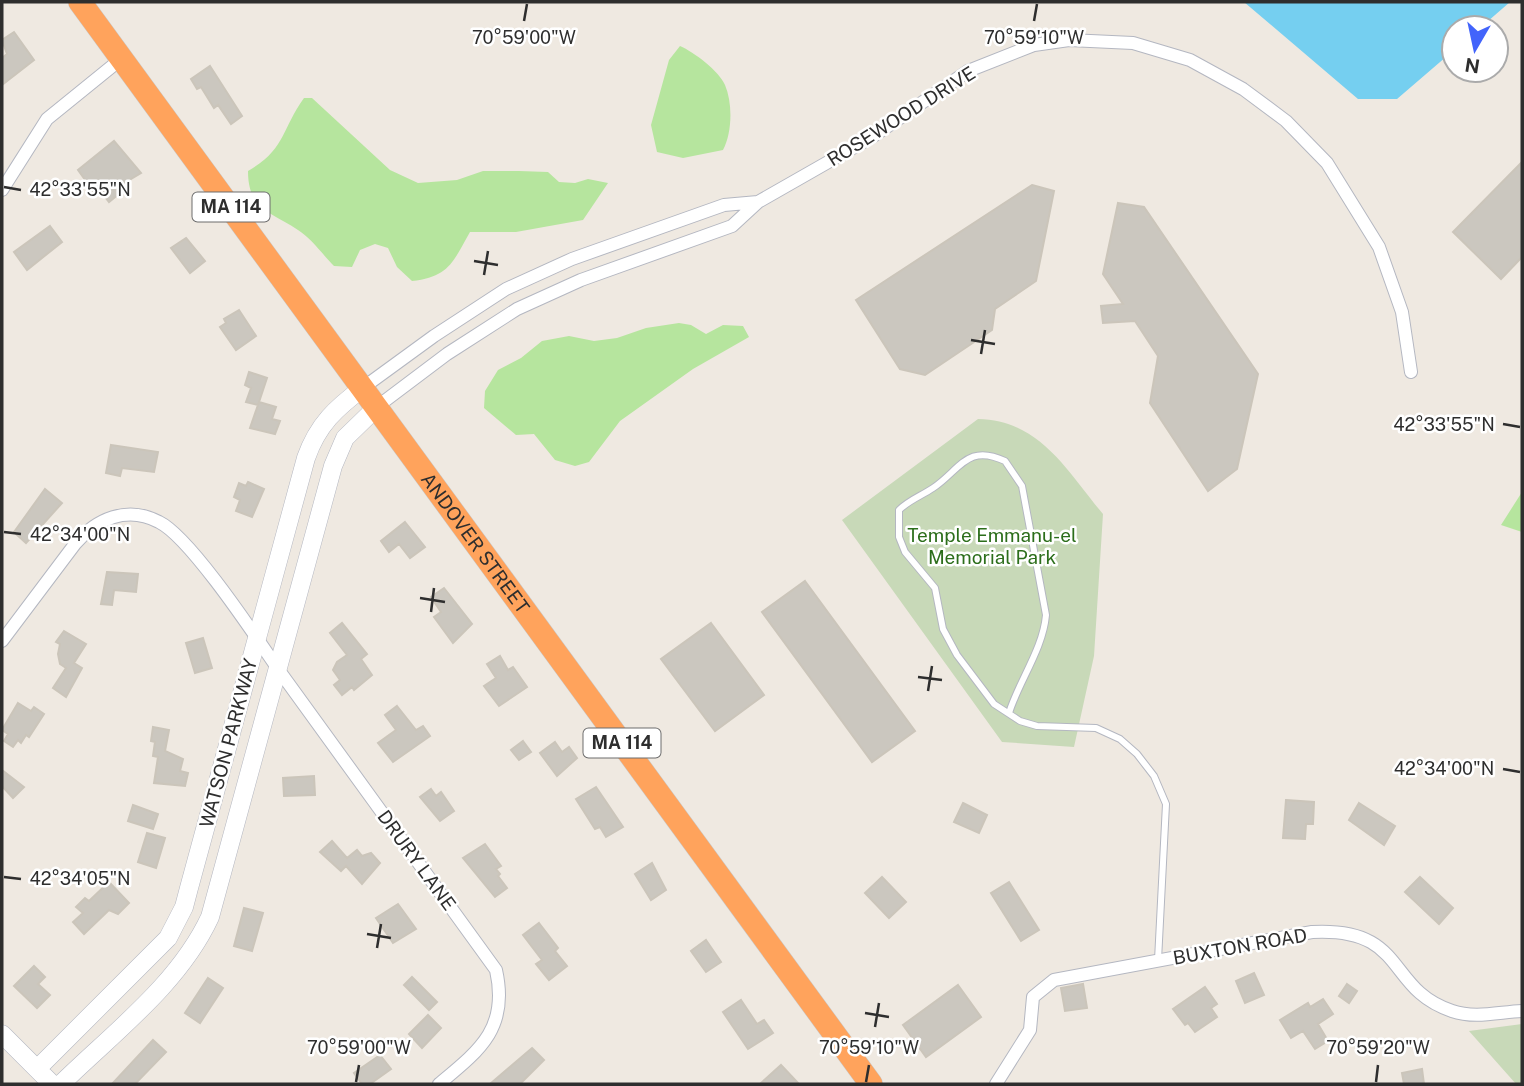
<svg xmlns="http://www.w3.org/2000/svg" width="1524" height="1086" font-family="'Public Sans',sans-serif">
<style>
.green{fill:#b6e59e}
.cemetery{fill:#c8d9b8}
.water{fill:#75cff0}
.building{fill:#cbc7bf;stroke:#cbc5ba;stroke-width:2}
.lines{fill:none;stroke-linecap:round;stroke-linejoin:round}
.lane-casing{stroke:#b4b7c1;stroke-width:8}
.street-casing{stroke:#b4b7c1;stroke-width:14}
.secondary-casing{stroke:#b4b7c1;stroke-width:19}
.highway-casing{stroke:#c9c9c9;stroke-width:24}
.lane{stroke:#fff;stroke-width:6}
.street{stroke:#fff;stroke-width:12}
.secondary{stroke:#fff;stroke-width:18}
.highway{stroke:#ffa35c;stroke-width:23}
.ticks{fill:none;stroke:#2e2e2e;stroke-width:2.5}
.labels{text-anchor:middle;stroke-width:5;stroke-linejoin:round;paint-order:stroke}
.shield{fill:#fff;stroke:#6d6d6d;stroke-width:2}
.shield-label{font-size:18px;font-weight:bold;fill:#2e2e2e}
.street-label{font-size:19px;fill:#2e2e2e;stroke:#fff}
.park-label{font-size:19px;fill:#2c6e1b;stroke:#fff}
.ticks-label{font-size:18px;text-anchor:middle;fill:#2e2e2e;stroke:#fff;stroke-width:5;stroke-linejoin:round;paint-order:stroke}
</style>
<rect width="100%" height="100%" fill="#efe9e1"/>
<path class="green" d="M 680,46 C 694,52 719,71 725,85 C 733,104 732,133 723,150 L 683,158 L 657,152 L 651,125 L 669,60 Z
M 304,98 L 312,98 L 390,170 L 418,183 L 457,180 L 483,171 L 519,171 L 548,172 L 559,182 L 575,183 L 588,179 L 608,183 L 583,220 L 516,232 L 470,232 C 453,262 449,277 412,281 L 397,267 L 388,248 L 375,244 L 360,250 L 352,267 L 334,266 C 323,255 311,238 298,230 C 271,212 248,210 248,171 C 286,149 281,130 304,98 Z
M 679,323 L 691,325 L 706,334 L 723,325 L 743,326 L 749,337 L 693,369 L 620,421 L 589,462 L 575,466 L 555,460 L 534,434 L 516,435 L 484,408 L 485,391 L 498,370 L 521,358 L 542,341 L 569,336 L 594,341 L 617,338 L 646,328 Z
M 1522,492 L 1522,532 L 1501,525 Z"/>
<path class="cemetery" d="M 978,419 C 1040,420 1067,471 1103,514 L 1094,656 L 1074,747 L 1002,742 L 842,520 Z
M 1522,1024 L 1522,1084 L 1516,1084 L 1469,1031 Z"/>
<path class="water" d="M 1244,2 L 1510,2 L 1480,28 L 1454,28 L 1454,50 L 1397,99 L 1358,99 Z"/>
<path class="building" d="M 14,32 L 34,60 L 2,85 L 2,58 L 7,54 L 2,40 Z
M 210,66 L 242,116 L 231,124 L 218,105 L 214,108 L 201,87 L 197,89 L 191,79 Z
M 114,141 L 141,173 L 116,188 L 120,193 L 109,202 L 98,188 L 93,191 L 78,170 Z
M 1522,162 L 1522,257 L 1501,279 L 1453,232 Z
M 1032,185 L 1054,191 L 1036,281 L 995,309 L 992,330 L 925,375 L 900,369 L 856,300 Z
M 1118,203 L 1144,207 L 1258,374 L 1237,469 L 1208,491 L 1150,403 L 1158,356 L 1135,321 L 1103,323 L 1101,306 L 1123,304 L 1103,274 Z
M 50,226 L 62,242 L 27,270 L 14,252 Z
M 186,238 L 205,261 L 190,273 L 171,248 Z
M 239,310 L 256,336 L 236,350 L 220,327 L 226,323 L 224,319 Z
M 249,372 L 267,378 L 258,405 L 246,402 L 251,388 L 245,385 Z
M 259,402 L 276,407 L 272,419 L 280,421 L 275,434 L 250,428 Z
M 111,445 L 158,452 L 154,472 L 122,468 L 120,476 L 106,473 Z
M 248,482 L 264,489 L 252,517 L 236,511 L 240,500 L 234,497 L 239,483 L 246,486 Z
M 45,489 L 62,503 L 26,543 L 14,532 Z
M 405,522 L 425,547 L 410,558 L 399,544 L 389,552 L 381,541 Z
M 107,572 L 138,574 L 136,592 L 114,590 L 112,605 L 101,604 Z
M 805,581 L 915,731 L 872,762 L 762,612 Z
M 444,588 L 472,624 L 453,643 L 434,617 L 441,612 L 431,597 Z
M 342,623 L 367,654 L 361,659 L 372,675 L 354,690 L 352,687 L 342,695 L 334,685 L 340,680 L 333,670 L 337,662 L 347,655 L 330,633 Z
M 711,623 L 764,695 L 715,731 L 661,659 Z
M 64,631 L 86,644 L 74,663 L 82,668 L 66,697 L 53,688 L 66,668 L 60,664 L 58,654 L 60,644 L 56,642 Z
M 203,638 L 212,668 L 195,673 L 186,643 Z
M 500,656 L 508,670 L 513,667 L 527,687 L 499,706 L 484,686 L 496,678 L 487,664 Z
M 18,703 L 31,711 L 34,707 L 44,714 L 29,737 L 26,735 L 21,743 L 18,740 L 13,747 L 4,741 L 8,734 L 2,730 Z
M 397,706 L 416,730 L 423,726 L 430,736 L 393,762 L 378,743 L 396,730 L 385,715 Z
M 153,727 L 169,730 L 165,751 L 183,759 L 180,771 L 188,773 L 185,786 L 154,783 L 158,757 L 153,756 L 155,742 L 151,741 Z
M 523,741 L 531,752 L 519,760 L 511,750 Z
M 555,742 L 562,752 L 569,747 L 577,758 L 557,776 L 540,753 Z
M 2,770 L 24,787 L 13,798 L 2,786 Z
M 314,776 L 315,795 L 284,796 L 283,778 Z
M 596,787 L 623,827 L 606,837 L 600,827 L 595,829 L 576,799 Z
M 431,789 L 436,796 L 441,792 L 454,811 L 440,821 L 420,797 Z
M 1286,800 L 1314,802 L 1313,824 L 1306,824 L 1305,839 L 1283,838 Z
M 963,803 L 987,815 L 979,833 L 954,822 Z
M 1359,803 L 1395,826 L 1384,845 L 1349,820 Z
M 133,805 L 158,814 L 153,829 L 128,821 Z
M 147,833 L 165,838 L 156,868 L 138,862 Z
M 332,841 L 347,858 L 357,850 L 362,856 L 371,853 L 380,863 L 362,884 L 346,866 L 341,871 L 320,852 Z
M 485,844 L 501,866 L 496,869 L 500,874 L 498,876 L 507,888 L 495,897 L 463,858 Z
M 652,863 L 666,890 L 651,900 L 635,874 Z
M 882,877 L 906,902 L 889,918 L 865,893 Z
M 1420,877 L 1453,908 L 1439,924 L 1405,892 Z
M 109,882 L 129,903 L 118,914 L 109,910 L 84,934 L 73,922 L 83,913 L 76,907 L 85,898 L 89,901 Z
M 1009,882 L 1039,930 L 1021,941 L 991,893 Z
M 398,904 L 416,929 L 393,943 L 376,918 Z
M 244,908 L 263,913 L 252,951 L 234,946 Z
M 539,923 L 558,948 L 555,951 L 567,966 L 549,980 L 536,964 L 542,960 L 523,935 Z
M 706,940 L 721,962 L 706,972 L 691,951 Z
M 34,966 L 45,977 L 38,984 L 50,995 L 37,1008 L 14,986 Z
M 1254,973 L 1264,995 L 1245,1003 L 1236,981 Z
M 412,977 L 437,1002 L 429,1010 L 404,985 Z
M 208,978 L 223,988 L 200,1023 L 185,1013 Z
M 1083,984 L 1087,1008 L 1065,1011 L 1061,988 Z
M 1347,984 L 1357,991 L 1349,1003 L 1339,996 Z
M 958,985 L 981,1017 L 926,1057 L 903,1025 Z
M 1205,987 L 1217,1004 L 1211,1008 L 1217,1017 L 1195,1032 L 1188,1023 L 1185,1025 L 1173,1009 Z
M 1323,999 L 1333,1014 L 1318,1024 L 1328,1041 L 1315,1049 L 1303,1031 L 1291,1038 L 1280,1020 L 1308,1003 L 1310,1007 Z
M 741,1000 L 757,1024 L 764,1020 L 773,1033 L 748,1049 L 723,1012 Z
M 428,1015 L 441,1028 L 422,1048 L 409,1034 Z
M 153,1040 L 166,1052 L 135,1084 L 112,1084 Z
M 532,1048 L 544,1060 L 520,1084 L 490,1084 Z
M 380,1055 L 391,1069 L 370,1084 L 362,1084 L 354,1073 Z
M 781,1065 L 799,1084 L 760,1084 Z
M 1422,1069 L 1424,1084 L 1404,1084 L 1402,1073 Z"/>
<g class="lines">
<defs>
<path id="lane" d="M 1009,713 C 1019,681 1043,649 1046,615 L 1022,486 L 1005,461 C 967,443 960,470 933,488 C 921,496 909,500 899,510 L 899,537 L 905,552 L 935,588 L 943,629 L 957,655 L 994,704 L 1020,721 L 1037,726 L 1096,728 L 1120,739 L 1137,754 L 1154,776 L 1166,804 L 1158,960"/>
<path id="street" d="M 2,190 L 47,119 L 121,59
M 364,387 L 434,336 L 506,289 L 572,259 L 724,205 L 758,202
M 378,406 L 447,354 L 517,309 L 581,280 L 732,226 L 758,202 L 872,137 L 968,71 L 1034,45 L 1069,40 L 1133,43 L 1190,60 L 1243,89 L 1286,121 L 1327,163 L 1379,247 L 1402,312 L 1411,372
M 2,641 L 75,544 C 96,519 127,505 159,522 C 190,537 256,637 278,669 C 350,770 424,869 496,970 C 509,1028 480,1050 439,1084
M 996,1084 L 1030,1030 L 1033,997 L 1054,980 L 1312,932 C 1408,927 1385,989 1452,1011 C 1475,1019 1499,1012 1522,1011"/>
<path id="secondary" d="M 2,1034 L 52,1084
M 37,1069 L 168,938 L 184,907 L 189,888 L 306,458 C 318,424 336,408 364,387
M 61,1084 C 113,1033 179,984 210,917 L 333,466 L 345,438 L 378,406"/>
<g id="highway">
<path id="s1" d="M 80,2 L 871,1084"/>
</g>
</defs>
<use href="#lane" class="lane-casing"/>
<use href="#street" class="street-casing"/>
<use href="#secondary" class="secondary-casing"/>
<use href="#highway" class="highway-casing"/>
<use href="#lane" class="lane"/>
<use href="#street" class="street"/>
<use href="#secondary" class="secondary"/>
<use href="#highway" class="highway"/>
</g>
<path class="ticks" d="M 524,21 L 527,4M 1034,21 L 1037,4M 4,187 L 21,190M 474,261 L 498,265M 484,275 L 488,251M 971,340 L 995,344M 981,354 L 985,330M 1503,424 L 1520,427M 4,532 L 21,534M 420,598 L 445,602M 431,612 L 434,588M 918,677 L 942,680M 928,691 L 932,666M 1503,769 L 1520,772M 4,877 L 21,879M 367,934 L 391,938M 377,948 L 381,924M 865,1013 L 889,1017M 875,1027 L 879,1003M 356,1082 L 359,1065M 866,1082 L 869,1065M 1376,1082 L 1378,1065"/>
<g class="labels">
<g class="shield">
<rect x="192.5" y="192.5" width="77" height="29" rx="5"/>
<rect x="583.5" y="728.5" width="77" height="29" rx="5"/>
</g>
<g class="shield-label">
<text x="231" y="213">MA 114</text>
<text x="622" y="749">MA 114</text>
</g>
<g class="street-label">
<text transform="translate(901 116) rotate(-32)" y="7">ROSEWOOD DRIVE</text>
<text dy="7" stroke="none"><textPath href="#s1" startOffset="670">ANDOVER STREET</textPath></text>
<text transform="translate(228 743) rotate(-75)" y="7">WATSON PARKWAY</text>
<text transform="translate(417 860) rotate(54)" y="7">DRURY LANE</text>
<text transform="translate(1240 946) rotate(-10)" y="7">BUXTON ROAD</text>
</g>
<g class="park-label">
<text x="992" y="542">Temple Emmanu-el<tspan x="992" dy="22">Memorial Park</tspan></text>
</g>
</g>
<g class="ticks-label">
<text x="524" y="44">70°59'00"W</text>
<text x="1034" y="44">70°59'10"W</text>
<text x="80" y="196">42°33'55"N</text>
<text x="1444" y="431">42°33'55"N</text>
<text x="80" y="541">42°34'00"N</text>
<text x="1444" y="775">42°34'00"N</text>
<text x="80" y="885">42°34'05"N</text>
<text x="359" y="1054">70°59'00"W</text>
<text x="869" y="1054">70°59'10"W</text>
<text x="1378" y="1054">70°59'20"W</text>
</g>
<rect width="1524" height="1086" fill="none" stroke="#2e2e2e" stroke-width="7"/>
<g transform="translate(1475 49) rotate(189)"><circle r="33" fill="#ffffff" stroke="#ababab" stroke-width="2"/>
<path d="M0-5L12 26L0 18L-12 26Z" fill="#4264fb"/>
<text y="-10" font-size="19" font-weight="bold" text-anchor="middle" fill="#2e2e2e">N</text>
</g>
</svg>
